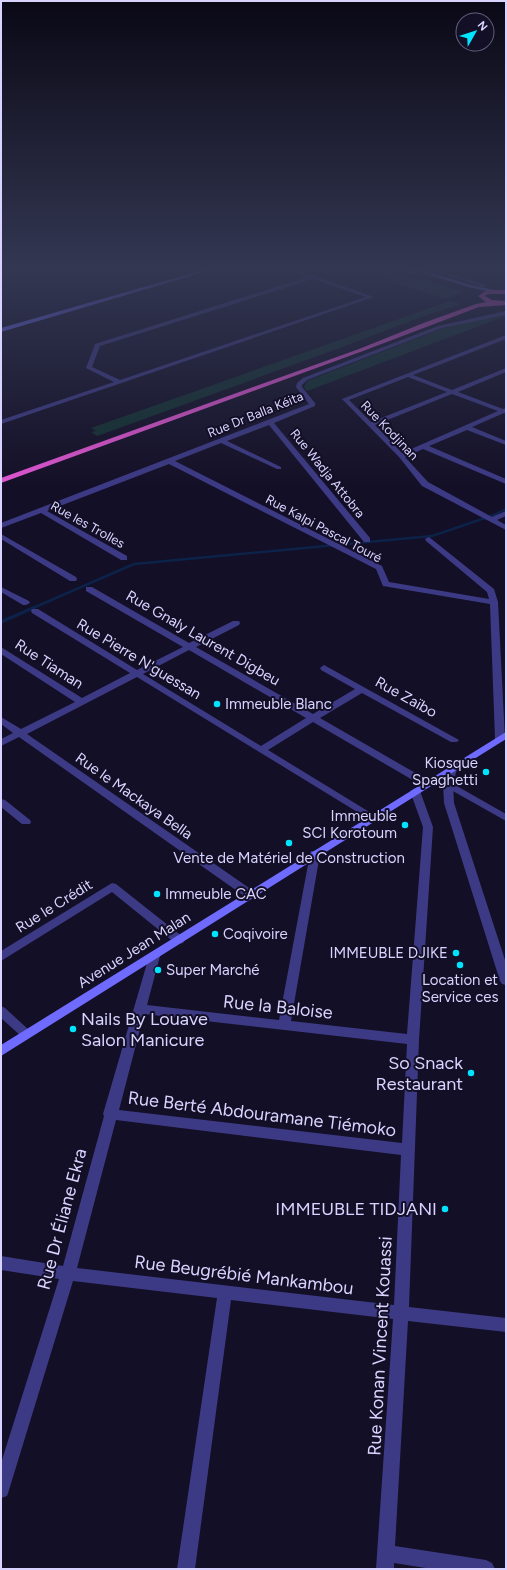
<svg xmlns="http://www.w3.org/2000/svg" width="507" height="1570" font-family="Figtree,sans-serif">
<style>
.green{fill:#12302f}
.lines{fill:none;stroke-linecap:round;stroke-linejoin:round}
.stream-far1{stroke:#0c2248;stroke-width:2.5}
.stream{stroke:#0c2248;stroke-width:3.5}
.minor{fill:#3d3a85;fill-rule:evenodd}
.tertiary{fill:#3d3a85;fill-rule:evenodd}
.secondary{fill:#6f6bff;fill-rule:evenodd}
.trunk{fill:#e055d1;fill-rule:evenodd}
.poi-dot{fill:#00e5ff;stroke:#130f26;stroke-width:1.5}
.labels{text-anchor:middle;stroke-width:4;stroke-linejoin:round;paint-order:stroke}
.far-street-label{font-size:13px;fill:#d9d4ff;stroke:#130f26}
.street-label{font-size:15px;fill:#d9d4ff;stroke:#130f26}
.poi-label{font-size:15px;fill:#d9d4ff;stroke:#130f26;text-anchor:start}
.near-street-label{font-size:18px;fill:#d9d4ff;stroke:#130f26}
.near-poi-label{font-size:18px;fill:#d9d4ff;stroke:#130f26;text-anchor:end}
</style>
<rect width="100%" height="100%" fill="#130f26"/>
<path class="green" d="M 347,267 L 385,267 L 464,292 L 445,299 Z
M 450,301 L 461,304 L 424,316 L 337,349 L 100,435 L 97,436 L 91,432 L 96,431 L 91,428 Z
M 506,316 L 307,391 L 304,387 L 307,381 L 441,329 L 466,322 Z"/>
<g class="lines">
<path class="stream-far1" d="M 33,608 L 134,564 L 432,536 L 494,515 L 506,509"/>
<path class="stream" d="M 1,622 L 35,607"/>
<path class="minor" d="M 282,267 L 289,267 L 374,297 L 1,424 L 1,420 L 114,382 L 86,368 L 95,344 L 308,277 ZM 313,279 L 366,297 L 120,380 L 92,367 L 100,346 Z
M 422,267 L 430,267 L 488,286 L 483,287 Z
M 481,267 L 489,267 L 474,273 L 471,271 Z
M 506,311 L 506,315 L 442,328 L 307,380 L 302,385 L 302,387 L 315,403 L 315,406 L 274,423 L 370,538 L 370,542 L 364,542 L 269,425 L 227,441 L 281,467 L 281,469 L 277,469 L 221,443 L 175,461 L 382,566 L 389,582 L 489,599 L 487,592 L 426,541 L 425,539 L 429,537 L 494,589 L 498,602 L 505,739 L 503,741 L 497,741 L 495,739 L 490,604 L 383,586 L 376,569 L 169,464 L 47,511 L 127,556 L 127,560 L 121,560 L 41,513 L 1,528 L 1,523 L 309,404 L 296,387 L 297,383 L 303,378 L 438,326 Z
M 506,335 L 506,339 L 413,375 L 452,390 L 506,368 L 506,372 L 458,392 L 503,409 L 506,408 L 506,414 L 504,413 L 472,427 L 506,441 L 506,445 L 467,430 L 429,446 L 506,479 L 506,484 L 423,449 L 405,457 L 428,482 L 492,517 L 506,511 L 506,516 L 497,520 L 506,525 L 506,530 L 422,486 L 399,457 L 342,399 ZM 408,377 L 447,392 L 371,422 L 349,400 ZM 452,394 L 498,411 L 402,453 L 375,425 Z
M 1,534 L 76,577 L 77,579 L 76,581 L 70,581 L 1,539 Z
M 1,587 L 29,601 L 30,603 L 26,605 L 23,605 L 1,592 Z
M 86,587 L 92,587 L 189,643 L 233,621 L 239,621 L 240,623 L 239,625 L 196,647 L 313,714 L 355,689 L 321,670 L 320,668 L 324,665 L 459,740 L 457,742 L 451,742 L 362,693 L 320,718 L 431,782 L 432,784 L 431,786 L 423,786 L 313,722 L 268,750 L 376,816 L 377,818 L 376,820 L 372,821 L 137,677 L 27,734 L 255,892 L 257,895 L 255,898 L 247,898 L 19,737 L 1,746 L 1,739 L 13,733 L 1,724 L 1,717 L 21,729 L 75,702 L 1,654 L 1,647 L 82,698 L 130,673 L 32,613 L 31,611 L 32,609 L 38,609 L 137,670 L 183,647 L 86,591 ZM 189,650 L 306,718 L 261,746 L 143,674 Z
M 448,781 L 506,814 L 506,821 L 444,786 L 443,784 L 444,782 Z
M 415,788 L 420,791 L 433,827 L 419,1040 L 409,1307 L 506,1318 L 506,1332 L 408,1321 L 395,1546 L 486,1560 L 492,1563 L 495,1569 L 432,1569 L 394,1563 L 394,1569 L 376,1569 L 393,1319 L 231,1300 L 195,1569 L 177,1569 L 217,1298 L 73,1281 L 9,1490 L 7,1496 L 1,1498 L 1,1463 L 59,1279 L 1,1270 L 1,1256 L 63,1266 L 104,1116 L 103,1114 L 150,953 L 154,952 L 158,953 L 160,956 L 147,1005 L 279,1020 L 310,854 L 311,851 L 319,851 L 320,854 L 291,1021 L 407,1034 L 423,827 L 410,791 ZM 144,1014 L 407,1044 L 402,1143 L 119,1110 ZM 116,1120 L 401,1155 L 394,1305 L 77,1268 Z
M 1,799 L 5,800 L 30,820 L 31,822 L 30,824 L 22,824 L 1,807 Z
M 112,883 L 116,884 L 183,937 L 185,940 L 183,943 L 179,944 L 175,943 L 112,892 L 1,961 L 1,951 Z
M 1,1006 L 5,1008 L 30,1031 L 32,1034 L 30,1037 L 26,1039 L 22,1037 L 1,1018 Z"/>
<path class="tertiary" d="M 452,766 L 457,769 L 453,784 L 454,803 L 506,963 L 506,985 L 502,984 L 500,981 L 444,803 L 443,784 L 447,769 Z"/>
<path class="secondary" d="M 213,267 L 221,267 L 1,332 L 1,328 Z
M 393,267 L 400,267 L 415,272 L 412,274 Z
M 404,267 L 412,267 L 471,285 L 499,291 L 496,293 L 468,287 Z
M 506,732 L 506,739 L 1,1056 L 1,1045 Z"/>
<path class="trunk" d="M 506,290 L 506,294 L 488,294 L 485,296 L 492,300 L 506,301 L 506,305 L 479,307 L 363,351 L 1,483 L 1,478 L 359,349 L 426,322 L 476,304 L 486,302 L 478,296 L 487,290 Z"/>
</g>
<linearGradient id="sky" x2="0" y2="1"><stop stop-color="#0a0815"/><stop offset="0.55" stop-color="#333752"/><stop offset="1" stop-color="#333752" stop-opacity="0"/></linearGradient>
<rect width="507" height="487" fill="url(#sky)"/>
<g class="poi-dot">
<circle cx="217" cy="704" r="4"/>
<circle cx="486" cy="772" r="4"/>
<circle cx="405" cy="825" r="4"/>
<circle cx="289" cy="843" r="4"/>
<circle cx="157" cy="894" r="4"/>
<circle cx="215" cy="934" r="4"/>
<circle cx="456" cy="953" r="4"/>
<circle cx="460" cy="965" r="4"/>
<circle cx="158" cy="970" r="4"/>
<circle cx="73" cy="1029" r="4"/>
<circle cx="471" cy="1073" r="4"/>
<circle cx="445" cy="1209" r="4"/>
</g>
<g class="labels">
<g class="far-street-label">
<text transform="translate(255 414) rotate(-22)" y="5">Rue Dr Balla Kéita</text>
<text transform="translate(390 430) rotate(46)" y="5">Rue Kodjinan</text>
<text transform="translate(328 473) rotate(51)" y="5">Rue Wadja Attobra</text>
<text transform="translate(88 524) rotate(29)" y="5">Rue les Trolles</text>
<text transform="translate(324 528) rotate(28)" y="5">Rue Kalpi Pascal Touré</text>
</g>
<g class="street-label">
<text transform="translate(203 638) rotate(30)" y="5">Rue Gnaly Laurent Digbeu</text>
<text transform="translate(139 659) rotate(31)" y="5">Rue Pierre N'guessan</text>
<text transform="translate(49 664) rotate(33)" y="5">Rue Tiaman</text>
<text transform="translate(406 697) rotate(29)" y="5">Rue Zaïbo</text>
<text transform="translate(134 796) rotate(35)" y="5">Rue le Mackaya Bella</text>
<text transform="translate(54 906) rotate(-32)" y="5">Rue le Crédit</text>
<text transform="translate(134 950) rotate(-32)" y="5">Avenue Jean Malan</text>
</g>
<g class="poi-label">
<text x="225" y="709">Immeuble Blanc</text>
<text x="478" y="768" text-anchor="end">Kiosque<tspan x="478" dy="17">Spaghetti</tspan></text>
<text x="397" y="821" text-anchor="end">Immeuble<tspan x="397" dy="17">SCI Korotoum</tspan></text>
<text x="289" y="863" text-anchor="middle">Vente de Matériel de Construction</text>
<text x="165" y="899">Immeuble CAC</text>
<text x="223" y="939">Coqivoire</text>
<text x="448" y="958" text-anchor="end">IMMEUBLE DJIKE</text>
<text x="166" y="975">Super Marché</text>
<text x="460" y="985" text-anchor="middle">Location et<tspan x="460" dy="17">Service ces</tspan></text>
</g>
<g class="near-street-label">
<text transform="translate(278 1007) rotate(6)" y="6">Rue la Baloise</text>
<text transform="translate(262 1114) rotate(7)" y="6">Rue Berté Abdouramane Tiémoko</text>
<text transform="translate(62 1219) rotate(-75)" y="6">Rue Dr Éliane Ekra</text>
<text transform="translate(244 1275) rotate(7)" y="6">Rue Beugrébié Mankambou</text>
<text transform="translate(380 1346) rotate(-87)" y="6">Rue Konan Vincent Kouassi</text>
</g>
<g class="near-poi-label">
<text x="81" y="1025" text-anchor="start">Nails By Louave<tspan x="81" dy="21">Salon Manicure</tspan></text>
<text x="463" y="1069">So Snack<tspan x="463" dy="21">Restaurant</tspan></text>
<text x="437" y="1215">IMMEUBLE TIDJANI</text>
</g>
</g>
<rect width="507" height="1570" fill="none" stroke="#d9d4ff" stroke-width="4"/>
<g transform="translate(475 32) rotate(51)"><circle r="19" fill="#130f26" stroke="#625e7d"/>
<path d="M0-3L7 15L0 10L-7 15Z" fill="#00e5ff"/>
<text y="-6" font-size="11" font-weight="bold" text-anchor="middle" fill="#d9d4ff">N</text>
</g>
</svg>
